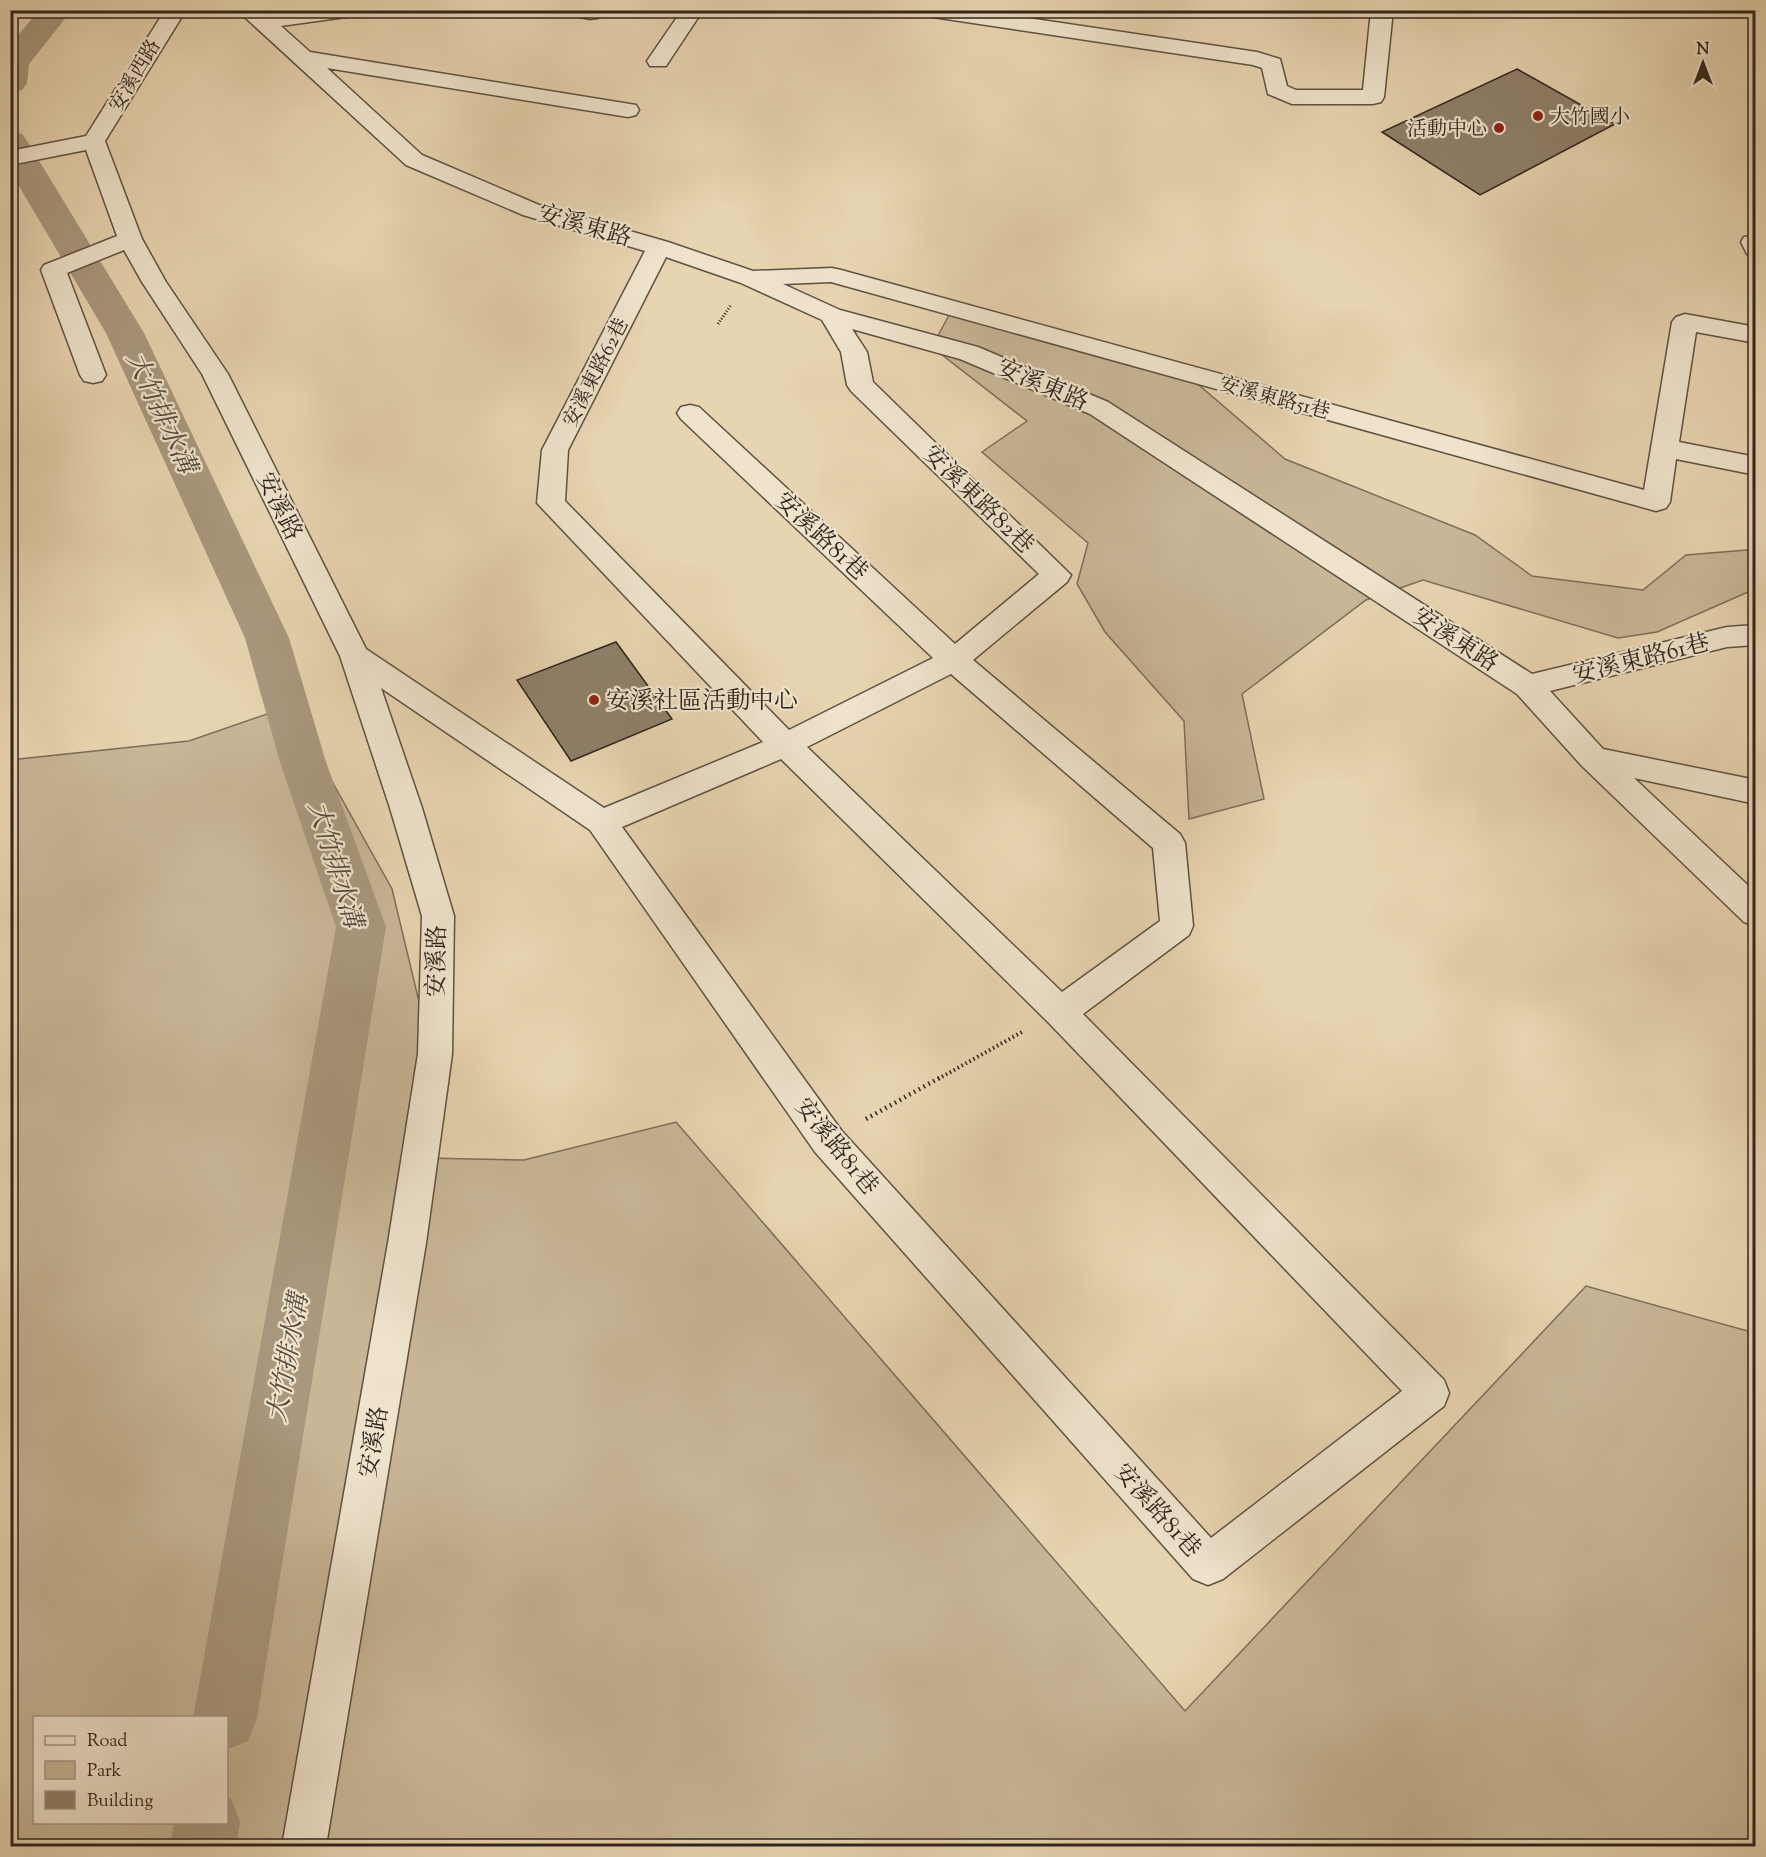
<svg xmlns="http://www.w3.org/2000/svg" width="1766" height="1857" font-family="'Sorts Mill Goudy','Noto Serif TC',serif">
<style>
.green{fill:#c8b697;stroke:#7c6e5a;stroke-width:1.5;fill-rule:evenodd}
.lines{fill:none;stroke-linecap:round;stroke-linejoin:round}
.canal{fill:#a9987e;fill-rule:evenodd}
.building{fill:#8f806a;stroke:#30251e;stroke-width:1.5}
.minor-casing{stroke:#5e5142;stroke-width:3}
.path-far2{stroke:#30251e;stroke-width:3;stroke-dasharray:1 2;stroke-linecap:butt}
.path-far1{stroke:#30251e;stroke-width:4;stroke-dasharray:1.5 3;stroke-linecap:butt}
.path{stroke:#30251e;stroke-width:4.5;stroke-dasharray:1.5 4;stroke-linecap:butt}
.minor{fill:#efe3cc;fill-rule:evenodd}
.poi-dot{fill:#8f2418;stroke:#efe3cc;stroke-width:2}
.labels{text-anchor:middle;stroke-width:4.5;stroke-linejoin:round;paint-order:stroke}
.far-street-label{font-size:20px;fill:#30251e;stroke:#efe3cc}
.far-poi-label{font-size:20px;fill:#30251e;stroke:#efe3cc;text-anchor:start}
.street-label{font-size:24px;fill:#30251e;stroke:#efe3cc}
.poi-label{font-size:24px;fill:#30251e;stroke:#efe3cc;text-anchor:start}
.water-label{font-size:26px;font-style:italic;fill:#54483b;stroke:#efe3cc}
</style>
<rect width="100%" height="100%" fill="#e7d4b0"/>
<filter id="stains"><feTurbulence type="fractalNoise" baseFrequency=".00333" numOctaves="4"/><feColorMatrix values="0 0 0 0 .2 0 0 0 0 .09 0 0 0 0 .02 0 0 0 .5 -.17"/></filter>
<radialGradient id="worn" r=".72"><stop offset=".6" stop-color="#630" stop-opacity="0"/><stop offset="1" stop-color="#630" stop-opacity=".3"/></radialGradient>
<path class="green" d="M 949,315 L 1186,374 L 1285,459 L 1475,535 L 1532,576 L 1643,590 L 1686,555 L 1747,550 L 1755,552 L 1755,589 L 1657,632 L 1618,638 L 1423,580 L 1366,600 L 1242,694 L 1264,799 L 1189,819 L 1184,721 L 1105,632 L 1077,584 L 1088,543 L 982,452 L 1027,421 L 932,347 Z
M 290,706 L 392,889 L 422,1014 L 426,1158 L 524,1160 L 676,1122 L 1185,1711 L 1586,1286 L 1755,1333 L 1755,1846 L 11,1845 L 10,760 L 189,741 ZM 34,1718 L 226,1718 L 226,1822 L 34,1822 Z"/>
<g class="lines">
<path class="canal" d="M 39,10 L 72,10 L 29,64 L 27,83 L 22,90 L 10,93 L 10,45 Z
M 10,131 L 22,134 L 27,141 L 144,333 L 289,638 L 326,762 L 386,927 L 257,1718 L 248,1741 L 226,1750 L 226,1718 L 193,1718 L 336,927 L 280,762 L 245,638 L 106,333 L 10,171 Z
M 226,1797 L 231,1798 L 240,1822 L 236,1846 L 170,1846 L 174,1822 L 226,1822 Z"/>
</g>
<path class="building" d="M 1517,69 L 1615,124 L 1480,195 L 1382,132 Z
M 616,642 L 672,719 L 571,761 L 517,680 Z"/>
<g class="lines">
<defs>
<path id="minor" d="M 165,10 L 186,10 L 105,141 L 142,239 L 166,282 L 228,374 L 366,649 L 604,808 L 763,742 L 537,503 L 542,450 L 645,251 L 523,215 L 406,165 L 237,10 L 262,10 L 268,15 L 302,10 L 363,10 L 361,15 L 353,16 L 281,26 L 310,52 L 636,105 L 639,110 L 636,115 L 628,117 L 327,68 L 422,155 L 539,205 L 668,242 L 753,271 L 832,268 L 841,270 L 1644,490 L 1672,322 L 1676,317 L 1685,314 L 1756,327 L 1756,343 L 1696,332 L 1679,442 L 1756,457 L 1756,475 L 1676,459 L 1670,502 L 1666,508 L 1656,511 L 831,282 L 783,284 L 840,310 L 978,347 L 1108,402 L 1532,674 L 1727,627 L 1756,625 L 1756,645 L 1727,647 L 1550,691 L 1603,749 L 1756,780 L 1756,804 L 1634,778 L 1756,893 L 1756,926 L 1744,922 L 1582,766 L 1517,694 L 1090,414 L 960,359 L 852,329 L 867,352 L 873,382 L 1071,575 L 1067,582 L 973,660 L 1180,834 L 1185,843 L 1193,926 L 1189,935 L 1083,1014 L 1444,1380 L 1449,1393 L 1444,1406 L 1223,1579 L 1208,1585 L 1193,1579 L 815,1152 L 590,830 L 381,688 L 422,808 L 454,916 L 452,1054 L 426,1243 L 326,1846 L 282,1846 L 388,1243 L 418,1054 L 422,916 L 390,808 L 340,656 L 202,374 L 142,282 L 124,250 L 67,273 L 106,375 L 102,381 L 93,383 L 84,381 L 80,375 L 41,270 L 44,265 L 117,236 L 86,150 L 10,165 L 10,151 L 86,136 ZM 666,257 L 741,283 L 822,320 L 841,352 L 847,385 L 851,391 L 1039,574 L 955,644 L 699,407 L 690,405 L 681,407 L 677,413 L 681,419 L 933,658 L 789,730 L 565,501 L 568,450 ZM 951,674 L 1153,848 L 1160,921 L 1062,992 L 807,747 ZM 781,759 L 1048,1022 L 1402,1391 L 1211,1538 L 841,1130 L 622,827 Z
M 569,10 L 599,10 L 601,13 L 598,18 L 590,19 L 571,15 Z
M 682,10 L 703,10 L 666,66 L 650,66 L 647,61 Z
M 916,10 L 973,10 L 1257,52 L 1280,59 L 1287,86 L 1296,90 L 1363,90 L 1371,10 L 1393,10 L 1384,97 L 1381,102 L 1373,104 L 1292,104 L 1268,94 L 1262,68 L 1253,65 L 926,16 L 918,15 Z
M 1756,235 L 1756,256 L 1747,254 L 1741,242 L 1744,237 Z"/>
</defs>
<use href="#minor" class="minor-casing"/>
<path class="path-far2" d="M 718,324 L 731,305"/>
<path class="path-far1" d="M 938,1079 L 1022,1032"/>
<path class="path" d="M 866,1119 L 941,1077"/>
<use href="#minor" class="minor"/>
</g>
<g class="poi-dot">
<circle cx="1538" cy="116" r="6"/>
<circle cx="1499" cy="128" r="6"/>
<circle cx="594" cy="700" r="6"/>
</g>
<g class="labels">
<g class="far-street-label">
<text transform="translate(134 75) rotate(-59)" y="7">安溪西路</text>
<text transform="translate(595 372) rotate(-63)" y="7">安溪東路62巷</text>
<text transform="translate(1275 397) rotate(15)" y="7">安溪東路51巷</text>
</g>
<g class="far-poi-label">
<text x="1550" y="123">大竹國小</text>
<text x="1487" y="135" text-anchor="end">活動中心</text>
</g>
<g class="street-label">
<text transform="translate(585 225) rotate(16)" y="8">安溪東路</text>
<text transform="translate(1043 384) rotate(23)" y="8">安溪東路</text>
<text transform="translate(979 499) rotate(44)" y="8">安溪東路82巷</text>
<text transform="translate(280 506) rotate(64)" y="8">安溪路</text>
<text transform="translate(822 536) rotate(43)" y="8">安溪路81巷</text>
<text transform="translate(1456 639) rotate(33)" y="8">安溪東路</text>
<text transform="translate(1641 658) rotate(-14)" y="8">安溪東路61巷</text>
<text transform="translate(436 961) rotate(-89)" y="8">安溪路</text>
<text transform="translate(837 1146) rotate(51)" y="8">安溪路81巷</text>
<text transform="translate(373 1442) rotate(-80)" y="8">安溪路</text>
<text transform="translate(1158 1510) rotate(48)" y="8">安溪路81巷</text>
</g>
<g class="poi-label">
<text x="606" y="708">安溪社區活動中心</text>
</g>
<g class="water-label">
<text transform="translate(162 412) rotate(65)" y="9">大竹排水溝</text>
<text transform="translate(336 864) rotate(73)" y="9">大竹排水溝</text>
<text transform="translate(287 1358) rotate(-80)" y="9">大竹排水溝</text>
</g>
</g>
<rect width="1766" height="1857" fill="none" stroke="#e7d4b0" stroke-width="36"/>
<rect x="12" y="12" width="1742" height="1833" fill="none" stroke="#30251e" stroke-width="3"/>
<rect x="18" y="18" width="1730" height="1821" fill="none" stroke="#30251e" stroke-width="1.5"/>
<rect x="33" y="1716" width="195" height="108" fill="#efe3cc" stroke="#a39786" stroke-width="1.5"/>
<rect x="45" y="1736" width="30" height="9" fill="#efe3cc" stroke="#a39786" stroke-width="1.5"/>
<text x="87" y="1746" font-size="18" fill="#30251e">Road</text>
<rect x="45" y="1761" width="30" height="18" fill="#c8b697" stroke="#a39786" stroke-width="1.5"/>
<text x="87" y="1776" font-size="18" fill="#30251e">Park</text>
<rect x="45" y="1791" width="30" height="18" fill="#8f806a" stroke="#a39786" stroke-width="1.5"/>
<text x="87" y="1806" font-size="18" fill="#30251e">Building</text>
<g transform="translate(1703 63)" stroke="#efe3cc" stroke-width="4.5" paint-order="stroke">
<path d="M0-4.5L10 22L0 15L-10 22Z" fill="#30251e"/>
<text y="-9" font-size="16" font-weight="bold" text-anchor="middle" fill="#30251e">N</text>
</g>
<rect width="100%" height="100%" filter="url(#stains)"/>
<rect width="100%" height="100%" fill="url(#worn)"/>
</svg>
